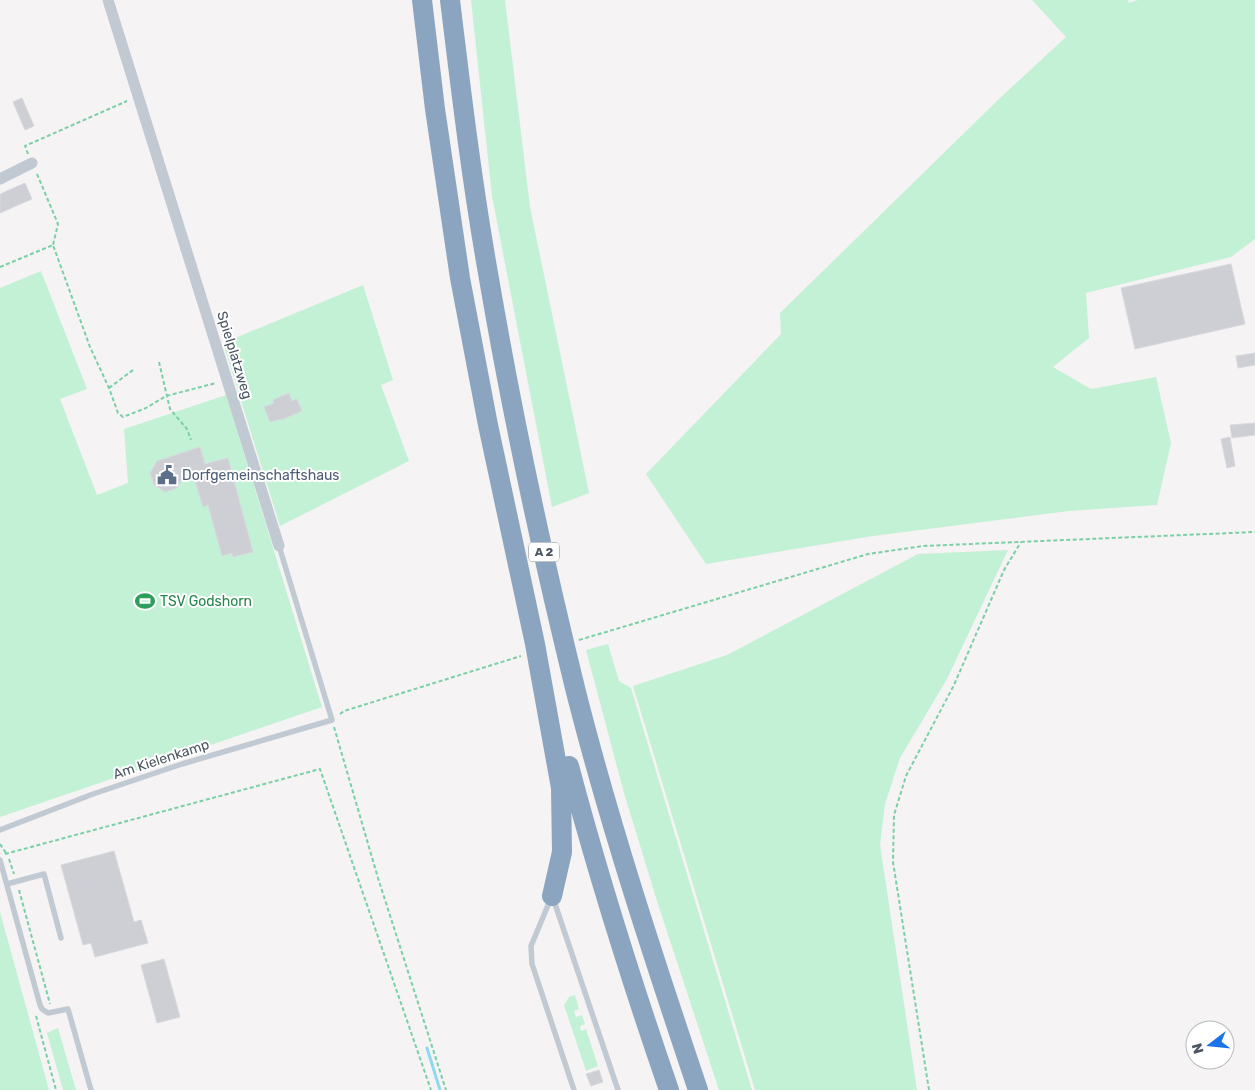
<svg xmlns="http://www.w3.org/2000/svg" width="1255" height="1090" font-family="Rubik,sans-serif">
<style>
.green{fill:#c3f1d5}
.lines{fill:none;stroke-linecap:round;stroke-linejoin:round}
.stream{stroke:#90daee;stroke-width:3}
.building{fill:#cdcfd5;stroke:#d7d9de}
.path{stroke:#7ad0a6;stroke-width:2;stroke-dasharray:4 2.5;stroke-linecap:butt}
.lane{stroke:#c1cad2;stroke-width:5.5}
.street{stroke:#c1cad2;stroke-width:11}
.highway{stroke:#8ba5c1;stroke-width:20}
.labels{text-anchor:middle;stroke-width:4;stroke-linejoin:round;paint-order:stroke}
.shield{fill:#fff;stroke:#808990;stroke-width:1}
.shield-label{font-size:12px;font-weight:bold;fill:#4a5661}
.street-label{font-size:14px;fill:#4a5661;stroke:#fff}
.service-label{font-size:14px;fill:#4e5e75;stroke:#fff;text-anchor:start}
.leisure-label{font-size:14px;fill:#27864d;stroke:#fff;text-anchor:start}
</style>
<rect width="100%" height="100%" fill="#f5f3f3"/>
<path class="green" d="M 471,0 L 505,0 L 530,207 L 589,493 L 552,507 L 492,196 Z
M 1032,0 L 1128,0 L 1129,3 L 1138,0 L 1255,0 L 1255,239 L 1231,257 L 1086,293 L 1089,338 L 1053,367 L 1091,389 L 1156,377 L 1171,443 L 1157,505 L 1069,511 L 873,536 L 706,564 L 646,474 L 781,334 L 780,313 L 1000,98 L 1066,37 Z
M 41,271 L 87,389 L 60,399 L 97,495 L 128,483 L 124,429 L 226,395 L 322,707 L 0,817 L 0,288 Z
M 363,285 L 393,380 L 381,385 L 409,461 L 280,526 L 223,343 Z
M 1008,550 L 947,679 L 900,758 L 885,804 L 880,845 L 917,1090 L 755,1090 L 633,686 L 727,655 L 918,554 Z
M 608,644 L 619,681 L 631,688 L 752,1090 L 719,1090 L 657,901 L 624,793 L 586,650 Z
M 0,912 L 49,1090 L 0,1090 Z
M 575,995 L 579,1009 L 574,1011 L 576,1017 L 582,1015 L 585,1024 L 580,1026 L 581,1031 L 586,1029 L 598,1066 L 586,1071 L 564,1005 L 569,997 Z
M 58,1028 L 76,1090 L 63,1090 L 47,1033 Z"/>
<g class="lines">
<path class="stream" d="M 427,1048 L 440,1090"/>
</g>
<path class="building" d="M 22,98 L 34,126 L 25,130 L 13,102 Z
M 25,183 L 32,199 L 0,213 L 0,194 Z
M 1231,264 L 1245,324 L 1135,349 L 1121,288 Z
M 1255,353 L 1255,365 L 1238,368 L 1236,356 Z
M 289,393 L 292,401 L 297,399 L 302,411 L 281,420 L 281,419 L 270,422 L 264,407 L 274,403 L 273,400 Z
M 1255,423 L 1255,435 L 1232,438 L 1230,425 Z
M 1230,437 L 1235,466 L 1227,468 L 1221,439 Z
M 200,447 L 205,464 L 228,458 L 253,552 L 233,557 L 232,553 L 222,556 L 208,505 L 203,507 L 190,465 L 177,488 L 165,492 L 154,485 L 150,473 L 157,461 Z
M 114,851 L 134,922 L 141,920 L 148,943 L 95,957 L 91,943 L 83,945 L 61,865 Z
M 164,959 L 180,1017 L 157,1023 L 141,965 Z
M 599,1070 L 603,1082 L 591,1086 L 586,1074 Z"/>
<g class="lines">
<path class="path" d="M 28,154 L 25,146 L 127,101
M 37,174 L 58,224 L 53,245
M 0,267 L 53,245 L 90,347 L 109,388 L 118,413 L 123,417 L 146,408 L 166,396 L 216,383
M 159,362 L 170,409 L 187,429 L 191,440
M 109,388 L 133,370
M 579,640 L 868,554 L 923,546 L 1255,532
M 340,714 L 344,711 L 521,656
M 334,727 L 378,878 L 446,1090
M 0,844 L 6,853
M 5,854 L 320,769 L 431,1090
M 9,859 L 14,874
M 19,890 L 50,1004
M 36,1016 L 56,1090
M 929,1090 L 893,862 L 894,815 L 906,776 L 954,685 L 1004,570 L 1021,542"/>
<path class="lane" d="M 0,830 L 93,794 L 182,764 L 332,720 L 279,546
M 0,860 L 40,1005 L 42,1009 L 48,1013 L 68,1009 L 91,1090
M 7,884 L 44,874 L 61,938
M 551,898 L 531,946 L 532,964 L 574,1090
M 553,898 L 618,1090"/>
<path class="street" d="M 108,0 L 279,546
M 0,179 L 32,163"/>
<path class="highway" d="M 422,0 L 435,109 L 460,278 L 488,425 L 535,644 L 561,788 L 562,852 L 552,896
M 450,0 C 461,91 472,183 488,273 C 512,414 542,554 576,692 C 610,826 654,959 698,1090
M 569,766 C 598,875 632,983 669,1090"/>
</g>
<defs>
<symbol id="civic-bare" viewBox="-9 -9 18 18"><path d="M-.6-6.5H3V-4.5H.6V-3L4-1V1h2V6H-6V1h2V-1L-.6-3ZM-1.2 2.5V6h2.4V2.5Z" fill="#5c6f8a" stroke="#fff" stroke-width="2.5" paint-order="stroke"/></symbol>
<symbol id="stadium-bare" viewBox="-9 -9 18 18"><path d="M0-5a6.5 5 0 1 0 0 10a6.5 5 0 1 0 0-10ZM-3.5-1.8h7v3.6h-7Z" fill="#2e9e5b" stroke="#fff" stroke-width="2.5" paint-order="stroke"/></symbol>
</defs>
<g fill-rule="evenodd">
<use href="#civic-bare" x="153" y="461" width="28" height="28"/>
<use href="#stadium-bare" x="131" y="587" width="28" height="28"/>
</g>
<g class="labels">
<rect class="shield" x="529" y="542.5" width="30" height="19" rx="4"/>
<g class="shield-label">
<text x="544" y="556">A 2</text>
</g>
<g class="street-label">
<text transform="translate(235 355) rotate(73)" y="5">Spielplatzweg</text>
<text transform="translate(161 759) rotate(-18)" y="5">Am Kielenkamp</text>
</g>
<g class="service-label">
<text x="182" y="480">Dorfgemeinschaftshaus</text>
</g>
<g class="leisure-label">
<text x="160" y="606">TSV Godshorn</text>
</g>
</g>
<g transform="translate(1210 1045) rotate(254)"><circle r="24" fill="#ffffff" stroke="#b7bbc0"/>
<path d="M0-4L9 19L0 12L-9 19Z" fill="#1a73e8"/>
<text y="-8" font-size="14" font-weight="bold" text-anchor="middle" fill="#4a5661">N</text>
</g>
</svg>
